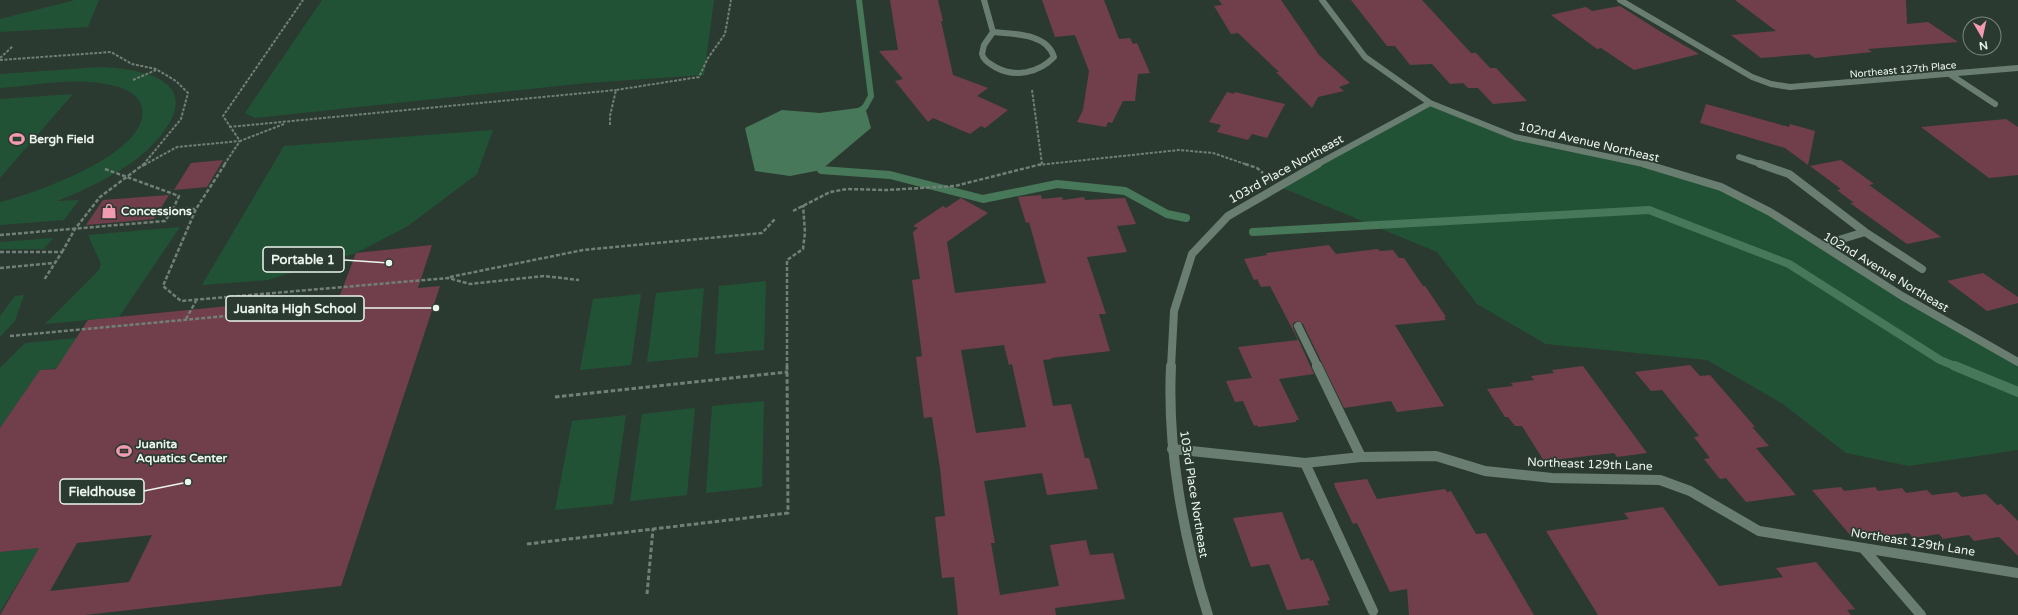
<svg xmlns="http://www.w3.org/2000/svg" width="2018" height="615" font-family="'Varela Round',sans-serif">
<style>
.green{fill:#225236}
.water{fill:#477859}
.lines{fill:none;stroke-linecap:round;stroke-linejoin:round}
.stream-far2{stroke:#477859;stroke-width:6}
.stream-far1{stroke:#477859;stroke-width:8}
.stream{stroke:#477859;stroke-width:10}
.building{fill:#713f4b;fill-rule:evenodd}
.path-far2{stroke:#727f76;stroke-width:2;stroke-dasharray:3 1.5;stroke-linecap:butt}
.path-far1{stroke:#727f76;stroke-width:2.5;stroke-dasharray:4 2;stroke-linecap:butt}
.path{stroke:#727f76;stroke-width:3;stroke-dasharray:4.5 2.5;stroke-linecap:butt}
.lane-far2{stroke:#697e70;stroke-width:6}
.lane-far1{stroke:#697e70;stroke-width:8}
.lane{stroke:#697e70;stroke-width:10}
.street-far2{stroke:#697e70;stroke-width:6}
.street-far1{stroke:#697e70;stroke-width:8}
.street{stroke:#697e70;stroke-width:10}
.labels{text-anchor:middle;stroke-width:3.5;stroke-linejoin:round;paint-order:stroke}
.far-street-label{font-size:10px;fill:#ebf5ee;stroke:#2b3a30}
.poi-label{font-size:12px;font-weight:bold;fill:#ebf5ee;stroke:#2b3a30;text-anchor:start}
.street-label{font-size:12px;fill:#ebf5ee;stroke:#2b3a30}
.leader{fill:none;stroke:#ebf5ee;stroke-width:1.5}
.callout-dot{fill:#ebf5ee;stroke:#2b3a30;stroke-width:1.5}
.callout{fill:#2b3a30;stroke:#ebf5ee;stroke-width:1.5}
.callout-label{font-size:13px;text-anchor:middle;font-weight:bold;fill:#ebf5ee}
</style>
<rect width="100%" height="100%" fill="#2b3a30"/>
<path class="green" d="M 75,0 L 99,0 L 88,27 L 0,32 L 0,19 Z
M 322,0 L 714,0 L 704,75 L 587,83 L 255,118 L 245,113 Z
M 101,67 C 120,68 138,70 155,77 C 200,97 161,139 138,158 C 114,176 85,190 57,201 L 79,200 L 64,220 L 0,225 L 0,202 C 33,194 151,153 142,108 C 140,96 127,89 115,86 C 79,76 37,85 0,88 L 0,74 Z
M 73,94 L 0,178 L 0,99 Z
M 1430,103 L 1515,137 L 1635,161 L 1721,187 L 2018,362 L 2018,450 L 1909,466 L 1846,453 L 1783,404 L 1707,360 L 1546,344 L 1477,304 L 1437,252 L 1278,186 Z
M 493,130 L 477,174 L 408,226 L 356,253 L 268,280 L 202,285 L 284,146 Z
M 180,227 L 119,317 L 45,324 L 99,270 L 101,264 L 88,235 Z
M 53,238 L 44,249 L 0,249 L 0,242 Z
M 766,281 L 764,350 L 715,354 L 719,286 Z
M 704,288 L 698,357 L 647,362 L 656,293 Z
M 641,294 L 631,365 L 580,370 L 593,299 Z
M 24,295 L 15,321 L 0,337 L 0,316 L 15,296 Z
M 160,330 L 79,366 L 40,370 L 0,428 L 0,368 L 25,343 Z
M 764,401 L 762,487 L 706,493 L 712,406 Z
M 695,408 L 687,495 L 630,501 L 642,414 Z
M 626,415 L 613,504 L 555,510 L 572,421 Z
M 39,548 L 0,612 L 0,552 Z"/>
<path class="water" d="M 865,107 L 871,128 L 821,170 L 790,176 L 755,171 L 745,128 L 782,110 L 820,113 Z"/>
<g class="lines">
<path class="stream-far2" d="M 857,113 L 865,107 L 871,96 L 859,0
M 817,162 L 818,165"/>
<path class="stream-far1" d="M 818,164 L 821,170 L 890,175 L 983,199 L 1057,184 L 1125,191 L 1167,214 L 1186,218
M 1253,232 L 1649,210 L 1789,264 L 1940,360 L 1957,367"/>
<path class="stream" d="M 1955,366 L 2018,392"/>
</g>
<path class="building" d="M 890,0 L 938,0 L 943,21 L 941,21 L 953,75 L 988,88 L 977,96 L 1008,110 L 985,128 L 981,126 L 970,134 L 933,118 L 928,122 L 895,81 L 903,79 L 879,51 L 898,50 Z
M 1042,0 L 1104,0 L 1119,39 L 1130,38 L 1133,44 L 1137,43 L 1150,73 L 1138,74 L 1135,101 L 1123,101 L 1112,123 L 1108,122 L 1106,127 L 1077,122 L 1083,110 L 1089,71 L 1075,35 L 1055,37 Z
M 1219,0 L 1281,0 L 1319,55 L 1350,83 L 1339,87 L 1344,91 L 1318,97 L 1312,108 L 1276,72 L 1279,72 L 1238,33 L 1231,34 L 1214,6 L 1222,5 Z
M 1351,0 L 1422,0 L 1471,53 L 1476,53 L 1490,68 L 1496,68 L 1527,101 L 1493,104 L 1478,88 L 1468,88 L 1463,83 L 1450,84 L 1432,64 L 1410,65 L 1395,46 L 1387,46 Z
M 1735,0 L 1906,0 L 1907,24 L 1928,22 L 1958,42 L 1868,49 L 1872,52 L 1815,58 L 1809,54 L 1761,58 L 1731,35 L 1776,31 Z
M 1620,6 L 1661,32 L 1699,54 L 1634,70 L 1601,48 L 1597,49 L 1551,15 L 1586,7 L 1592,11 Z
M 1227,92 L 1234,94 L 1235,92 L 1285,104 L 1267,138 L 1252,134 L 1248,140 L 1217,132 L 1221,125 L 1209,122 Z
M 1706,104 L 1789,127 L 1790,124 L 1815,131 L 1808,165 L 1785,148 L 1700,123 Z
M 2006,119 L 2018,127 L 2018,175 L 1989,178 L 1921,127 Z
M 223,160 L 207,187 L 174,190 L 191,163 Z
M 1841,160 L 1874,184 L 1869,185 L 1941,237 L 1907,244 L 1850,203 L 1854,203 L 1837,190 L 1841,189 L 1810,166 Z
M 169,195 L 154,219 L 86,225 L 103,200 Z
M 1041,195 L 1042,199 L 1062,197 L 1063,200 L 1084,197 L 1085,200 L 1125,198 L 1136,224 L 1117,226 L 1127,252 L 1087,257 L 1106,314 L 1099,314 L 1110,351 L 1051,358 L 1052,359 L 1043,360 L 1053,406 L 1071,404 L 1085,458 L 1089,458 L 1098,489 L 1047,495 L 1042,473 L 984,481 L 995,543 L 991,543 L 1000,595 L 1059,586 L 1050,545 L 1086,540 L 1090,555 L 1113,553 L 1125,599 L 1055,608 L 1056,615 L 958,615 L 954,577 L 942,578 L 935,517 L 945,516 L 940,468 L 932,417 L 924,418 L 916,357 L 922,356 L 912,280 L 920,279 L 913,232 L 918,228 L 913,226 L 943,206 L 946,208 L 961,198 L 988,213 L 947,242 L 955,293 L 1046,283 L 1029,222 L 1026,223 L 1018,197 ZM 1004,345 L 1009,365 L 1012,364 L 1026,427 L 976,433 L 961,350 Z
M 432,245 L 418,288 L 440,286 L 341,586 L 85,615 L 0,615 L 39,548 L 0,552 L 0,428 L 40,370 L 56,369 L 88,320 L 340,295 L 356,253 ZM 152,535 L 129,582 L 50,591 L 77,543 Z
M 1329,245 L 1336,254 L 1378,249 L 1380,251 L 1393,250 L 1399,258 L 1404,258 L 1423,286 L 1425,286 L 1446,317 L 1444,317 L 1446,320 L 1395,325 L 1444,406 L 1397,412 L 1391,401 L 1344,408 L 1303,324 L 1298,321 L 1293,323 L 1293,328 L 1314,374 L 1279,379 L 1299,420 L 1296,420 L 1296,422 L 1258,427 L 1257,425 L 1254,426 L 1243,401 L 1235,402 L 1226,381 L 1252,378 L 1238,347 L 1298,340 L 1270,286 L 1261,287 L 1257,279 L 1254,280 L 1244,259 L 1267,255 L 1266,253 Z
M 1983,273 L 2018,297 L 2018,303 L 1987,311 L 1947,281 Z
M 1690,365 L 1700,376 L 1710,375 L 1755,427 L 1752,427 L 1769,446 L 1756,448 L 1796,495 L 1746,502 L 1726,478 L 1720,479 L 1704,459 L 1710,458 L 1694,437 L 1699,436 L 1662,390 L 1651,391 L 1635,372 Z
M 1583,366 L 1605,396 L 1647,453 L 1617,457 L 1614,453 L 1544,461 L 1522,426 L 1515,426 L 1508,417 L 1505,417 L 1487,389 L 1513,386 L 1511,383 L 1534,380 L 1531,376 L 1554,373 L 1552,370 Z
M 1367,479 L 1377,499 L 1445,489 L 1447,492 L 1451,491 L 1476,534 L 1486,533 L 1534,615 L 1409,615 L 1407,589 L 1390,592 L 1357,523 L 1353,524 L 1335,487 L 1334,483 Z
M 1841,487 L 1844,491 L 1875,487 L 1878,491 L 1902,488 L 1906,493 L 1927,490 L 1932,495 L 1957,492 L 1962,497 L 1986,494 L 1997,505 L 2001,504 L 2018,521 L 2018,556 L 1999,537 L 1974,541 L 1969,535 L 1943,539 L 1939,534 L 1913,538 L 1909,533 L 1883,536 L 1879,531 L 1850,535 L 1812,490 Z
M 1663,507 L 1719,586 L 1783,577 L 1776,568 L 1816,562 L 1855,609 L 1847,610 L 1851,615 L 1598,615 L 1546,531 L 1629,519 L 1624,513 Z
M 1282,512 L 1301,560 L 1309,558 L 1310,561 L 1313,560 L 1330,600 L 1327,601 L 1329,605 L 1287,610 L 1269,564 L 1251,567 L 1233,518 Z"/>
<g class="lines">
<path class="path-far2" d="M 0,58 L 13,46
M 0,60 L 111,52 L 132,64 L 156,69 L 176,81 L 188,93 L 181,119 L 143,165
M 133,80 L 156,70
M 1032,90 L 1042,164
M 284,124 L 240,141 L 223,116 L 303,0
M 610,125 L 610,116 L 616,90 L 699,77 L 708,58 L 725,34 L 731,0
M 229,127 L 616,90
M 144,165 L 177,147 L 240,141 L 224,165
M 1038,165 L 1179,150 L 1213,153 L 1248,165"/>
<path class="path-far1" d="M 225,164 L 196,209 L 163,286 L 181,301 L 448,278 L 470,284 L 544,276 L 579,280
M 1245,164 L 1257,168 L 1263,173
M 142,166 L 146,164
M 105,169 L 179,196 L 173,209
M 793,211 L 830,192 L 847,189 L 887,190 L 955,186 L 1042,164
M 0,235 L 165,221 L 173,209 L 196,209
M 0,252 L 62,252 L 44,280
M 62,252 L 75,229 L 100,197 L 144,164
M 0,268 L 54,263
M 450,277 L 583,250 L 762,233 L 775,219
M 186,319 L 196,301
M 10,336 L 259,313 L 269,294
M 787,367 L 787,260 L 803,249 L 805,232 L 803,205"/>
<path class="path" d="M 555,397 L 788,372
M 527,544 L 788,513 L 787,366
M 647,594 L 653,529"/>
<path class="lane-far2" d="M 1620,0 L 1752,77 L 1771,84 L 1790,87
M 1951,75 L 1995,104
M 1739,157 L 1763,165"/>
<path class="lane-far1" d="M 1760,164 L 1789,174 L 1865,232 L 1822,245
M 1865,232 L 1922,269
M 1298,326 L 1318,367"/>
<path class="lane" d="M 1317,366 L 1361,457
M 1172,449 L 1305,463 L 1361,457 L 1436,456 L 1485,471 L 1552,478 L 1660,480 L 1690,491 L 1759,531 L 2018,573
M 1305,463 L 1373,611"/>
<path class="street-far2" d="M 984,0 L 993,32
M 1322,0 L 1365,57 L 1430,103 L 1515,137 L 1648,165
M 993,32 C 1013,34 1047,33 1054,57 C 1039,73 1015,78 995,67 C 989,63 984,61 982,54 L 984,45 Z
M 1790,87 L 2018,68
M 1316,165 L 1430,103"/>
<path class="street-far1" d="M 1645,164 L 1721,187 L 1770,212 L 1902,296 L 2018,362
M 1171,367 L 1174,311 L 1192,254 L 1228,216 L 1318,164"/>
<path class="street" d="M 1171,366 C 1167,448 1183,537 1208,615
M 1863,548 L 1921,615"/>
</g>
<defs>
<symbol id="stadium-bare" viewBox="-9 -9 18 18"><path d="M0-5a6.5 5 0 1 0 0 10a6.5 5 0 1 0 0-10ZM-3.5-1.8h7v3.6h-7Z" fill="#f29aaf" stroke="#2b3a30" stroke-width="2.5" paint-order="stroke"/></symbol>
<symbol id="shop-bare" viewBox="-9 -9 18 18"><path d="M-5-2.5h2.3a2.7 3.5 0 0 1 5.4 0H5L5.5 6h-11ZM-1.5-2.5h3a1.5 2.3 0 0 0-3 0Z" fill="#f29aaf" stroke="#2b3a30" stroke-width="2.5" paint-order="stroke"/></symbol>
</defs>
<g fill-rule="evenodd">
<use href="#stadium-bare" x="6" y="128" width="22" height="22"/>
<use href="#shop-bare" x="98" y="200" width="22" height="22"/>
<use href="#stadium-bare" x="113" y="440" width="22" height="22"/>
</g>
<g class="labels">
<g class="far-street-label">
<text transform="translate(1903 69) rotate(-5)" y="4">Northeast 127th Place</text>
</g>
<g class="poi-label">
<text x="29" y="143">Bergh Field</text>
<text x="121" y="215">Concessions</text>
<text x="136" y="448">Juanita<tspan x="136" dy="14">Aquatics Center</tspan></text>
</g>
<g class="street-label">
<text transform="translate(1589 142) rotate(13)" y="4">102nd Avenue Northeast</text>
<text transform="translate(1286 169) rotate(-29)" y="4">103rd Place Northeast</text>
<text transform="translate(1886 272) rotate(31)" y="4">102nd Avenue Northeast</text>
<text transform="translate(1590 464) rotate(2)" y="4">Northeast 129th Lane</text>
<text transform="translate(1194 494) rotate(81)" y="4">103rd Place Northeast</text>
<text transform="translate(1913 542) rotate(9)" y="4">Northeast 129th Lane</text>
</g>
</g>
<path class="leader" d="M389 263L344 260M436 308L364 308M188 482L144 491"/>
<g class="callout-dot">
<circle cx="389" cy="263" r="4"/>
<circle cx="436" cy="308" r="4"/>
<circle cx="188" cy="482" r="4"/>
</g>
<g class="callout">
<rect x="263" y="247" width="81" height="25" rx="4"/>
<rect x="226" y="296" width="138" height="25" rx="4"/>
<rect x="60" y="479" width="84" height="25" rx="4"/>
</g>
<g class="callout-label">
<text x="303" y="264">Portable 1</text>
<text x="295" y="313">Juanita High School</text>
<text x="102" y="496">Fieldhouse</text>
</g>
<g transform="translate(1982 36) rotate(171)"><circle r="19" fill="#2b3a30" stroke="#78857c"/>
<path d="M0-3L7 15L0 10L-7 15Z" fill="#f29aaf"/>
<text y="-6" font-size="11" font-weight="bold" text-anchor="middle" fill="#ebf5ee">N</text>
</g>
</svg>
